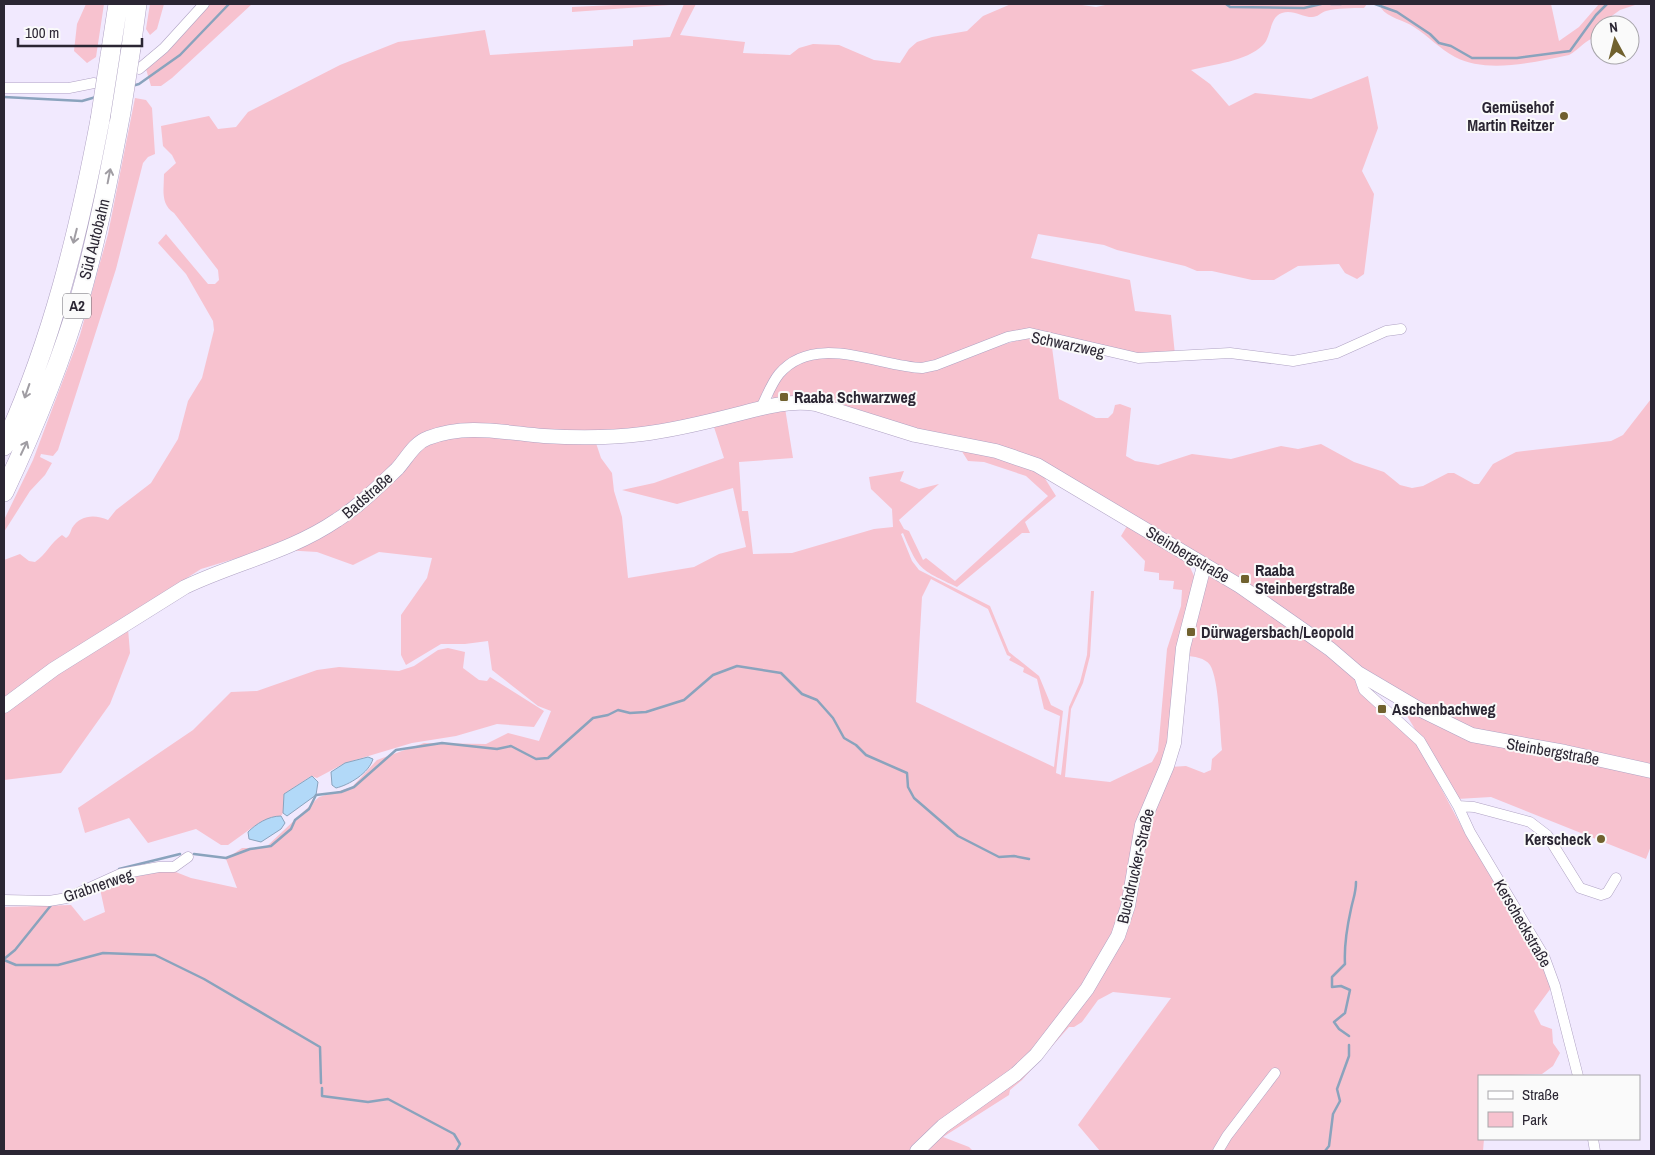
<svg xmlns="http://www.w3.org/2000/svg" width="1655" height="1155" font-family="'Archivo Narrow',sans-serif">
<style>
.green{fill:#f7c2cf;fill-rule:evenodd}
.water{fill:#b2d9f8;stroke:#8aa3bd}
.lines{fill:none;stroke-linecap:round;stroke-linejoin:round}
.stream{stroke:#8aa3bd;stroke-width:2.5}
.street-casing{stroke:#afa2c3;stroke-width:11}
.secondary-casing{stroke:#afa2c3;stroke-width:15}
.highway-casing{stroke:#afa2c3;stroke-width:20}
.street{stroke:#fff;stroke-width:10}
.secondary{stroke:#fff;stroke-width:14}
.highway{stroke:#fff;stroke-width:19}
.highway-bridge-casing{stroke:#afa2c3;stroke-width:20;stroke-linecap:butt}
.highway-bridge{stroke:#fff;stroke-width:19}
.oneway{stroke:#a09da3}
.poi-dot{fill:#70612e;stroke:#fafafa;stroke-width:2}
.labels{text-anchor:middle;stroke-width:4;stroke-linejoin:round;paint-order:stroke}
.shield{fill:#fafafa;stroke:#69666f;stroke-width:1}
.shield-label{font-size:15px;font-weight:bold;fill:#2b2633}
.poi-label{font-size:16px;font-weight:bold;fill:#2b2633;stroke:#fafafa;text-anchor:start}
.street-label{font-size:16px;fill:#2b2633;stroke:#fafafa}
</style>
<rect width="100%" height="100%" fill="#f1e9fe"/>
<path class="green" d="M 86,4 L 104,4 L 96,57 L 87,63 L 74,51 L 77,24 Z
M 150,4 L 164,4 L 157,29 L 150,35 L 146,29 Z
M 209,4 L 252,4 L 172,78 L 161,86 L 151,86 L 146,69 Z
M 635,4 L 696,4 L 680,35 L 745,42 L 743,53 L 790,55 L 799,48 L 813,44 L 839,45 L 874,60 L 900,63 L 909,49 L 917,42 L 932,37 L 967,31 L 983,16 L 1011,4 L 1075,4 L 1096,7 L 1110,4 L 1367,4 L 1364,8 C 1352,8 1337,8 1326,11 C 1320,13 1318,17 1312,17 C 1302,17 1292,9 1282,13 C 1269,17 1272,36 1263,45 C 1246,62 1213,64 1191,70 L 1210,84 L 1229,106 L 1255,93 L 1311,99 L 1368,76 L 1378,128 L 1362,171 L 1374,194 L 1364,274 L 1357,279 L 1345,273 L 1339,264 L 1298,266 L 1274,280 L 1252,280 L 1212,271 L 1197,271 L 1185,266 L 1117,250 L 1104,245 L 1038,234 L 1031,258 L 1130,280 L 1135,311 L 1171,315 L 1175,355 L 1149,357 L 1030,331 L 929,365 L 841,352 L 800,356 L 761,404 L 595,440 L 601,458 L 612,473 L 614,491 L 622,517 L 628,578 L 694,567 L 719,554 L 746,547 L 733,488 L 677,504 L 622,490 L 654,483 L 724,458 L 713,424 L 785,408 L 793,458 L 739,462 L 742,511 L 748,511 L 753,554 L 792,553 L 874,529 L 893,527 L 892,509 L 871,489 L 869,477 L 904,471 L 900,481 L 919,489 L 939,484 L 899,520 L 904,529 L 909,531 L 923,560 L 926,558 L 955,581 L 1048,496 L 1026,476 L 984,462 L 968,461 L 961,450 L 1018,461 L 1044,477 L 1056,496 L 1025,522 L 1030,533 L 1022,533 L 957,587 C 920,569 919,571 903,533 L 901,534 L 912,561 L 919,570 L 990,606 L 1009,652 L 1039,676 L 1051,705 L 1063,711 L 1056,773 L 1061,775 L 1069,707 L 1080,682 L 1087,655 L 1091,591 L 1094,591 L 1090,656 L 1083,683 L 1071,709 L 1065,777 L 1110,782 L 1152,762 L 1158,751 L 1167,649 L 1181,606 L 1182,590 L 1173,589 L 1174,581 L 1159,580 L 1159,573 L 1144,571 L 1145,561 L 1121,536 L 1127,526 L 1188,563 L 1195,578 L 1174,717 L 1125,905 L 1099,964 L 1040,1046 L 913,1151 L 4,1151 L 4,907 L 71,905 L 84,921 L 105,912 L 100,889 L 112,880 L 168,869 L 191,878 L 237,888 L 226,859 L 242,848 L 265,848 L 319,797 L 352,787 L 377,760 L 424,743 L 486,744 L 508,733 L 539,741 L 551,711 L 538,706 L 492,670 L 488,641 L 465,644 L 441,644 L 406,665 L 401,655 L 401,615 L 427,578 L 432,558 L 379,552 L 353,565 L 317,552 L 267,549 L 201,569 L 127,616 L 130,653 L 110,704 L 61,773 L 4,780 L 4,560 L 20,554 L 29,561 L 35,562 C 46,555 51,542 62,535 L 66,538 C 70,535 70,533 72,528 C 80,515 95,514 108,520 L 116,510 L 151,483 L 178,439 L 188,401 L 202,378 L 214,330 L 213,321 L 186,274 L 158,243 L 166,234 L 208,284 L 215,284 L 219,280 L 218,270 L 174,213 C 160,204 164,189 164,174 L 176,163 L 172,155 L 163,146 L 161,126 L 209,116 L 218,129 L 236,127 L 248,112 L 340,65 L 398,42 L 485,30 L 490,55 L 633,46 L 633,40 L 670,37 L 684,4 L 572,12 L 572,7 ZM 931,579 L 988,609 L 1007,655 L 1011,657 L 1009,660 L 1024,668 L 1023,672 L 1037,679 L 1044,709 L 1060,716 L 1054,767 L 916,702 L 922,597 Z
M 1381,4 L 1551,4 L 1559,41 L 1579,27 L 1599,4 L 1638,4 L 1620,10 L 1602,23 L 1600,37 C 1588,36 1579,50 1569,55 C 1535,62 1487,74 1455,57 C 1440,49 1428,36 1414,27 C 1404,20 1388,18 1381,8 Z
M 135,98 L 146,100 L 152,108 L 155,154 L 148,157 L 143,163 L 116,269 L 58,450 L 53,456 L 41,454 L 40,457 L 52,463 L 45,475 L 30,491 L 4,532 L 4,520 L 33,460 L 80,335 L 108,234 Z
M 1029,337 L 1051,340 L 1059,399 L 1096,418 L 1108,418 L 1113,413 L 1115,405 L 1120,404 L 1131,408 L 1126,456 L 1135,461 L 1158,465 L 1192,454 L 1231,459 L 1281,446 L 1298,449 L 1321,444 L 1354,462 L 1384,472 L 1400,485 L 1412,488 L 1423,486 L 1448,473 L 1454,473 L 1474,484 L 1479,484 L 1493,464 L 1516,452 L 1611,441 L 1623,435 L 1651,399 L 1651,846 L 1646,859 L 1491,797 L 1457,799 L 1386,681 L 1330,649 L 1065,476 L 772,400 L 775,385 L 782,375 L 802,361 L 826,355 L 912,371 Z
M 1204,566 L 1353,675 L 1360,692 L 1417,743 L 1466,835 L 1540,958 L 1551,988 L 1534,1011 L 1541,1025 L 1552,1029 L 1553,1043 L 1560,1053 L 1553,1066 L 1542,1074 L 1479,1076 L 1479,1139 L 1484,1139 L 1483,1151 L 1100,1151 L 1078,1125 L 1171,998 L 1113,992 L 1098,1000 L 1082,1022 L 1074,1027 L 1069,1027 L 1022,1080 L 1010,1090 L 1009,1095 L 943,1137 L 969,1147 L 973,1151 L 923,1151 L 931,1142 L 996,1092 L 1105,967 L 1146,826 L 1170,767 L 1186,766 L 1204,773 L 1211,770 L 1212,759 L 1222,750 C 1220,731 1219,679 1210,665 C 1205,658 1194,656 1185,656 Z
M 448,648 L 465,652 L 463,668 L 479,680 L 487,681 L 490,677 L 544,711 L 534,727 L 497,724 L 456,736 L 412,743 L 345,763 L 317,778 L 311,776 L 284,794 L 283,813 L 281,816 L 253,827 L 228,845 L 221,845 L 196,829 L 148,843 L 129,818 L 85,833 L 78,808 L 193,730 L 231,692 L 257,691 L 317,670 L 339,667 L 399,671 L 414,666 L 438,650 Z"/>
<path class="water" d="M 368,757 L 373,759 C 369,773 349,785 336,788 L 332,785 L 331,772 L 345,763 Z
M 312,776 L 318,782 L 316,795 L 287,816 L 283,813 L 284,794 Z
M 281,816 L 285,823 L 281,829 L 261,842 L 249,839 L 248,832 C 256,824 268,816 281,816 Z"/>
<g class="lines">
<path class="stream" d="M 1226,4 L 1230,7 L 1304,8 L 1321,4
M 1331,4 L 1341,4
M 1375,4 L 1397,12 L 1430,34 L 1439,43 L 1451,46 L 1472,58 L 1517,58 L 1570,51 L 1596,15 L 1607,4
M 132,86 L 139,84 L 180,55 L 229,4
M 4,97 L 82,101 L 96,97
M 194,854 L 226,858 L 250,849 L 271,846 L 291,829 L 295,820 L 309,809 L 316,795 L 341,792 L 354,787 L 396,750 L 442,743 L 497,749 L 511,746 L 536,759 L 548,758 L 593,718 L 608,715 L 618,710 L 630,713 L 646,712 L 684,700 L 713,675 L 737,666 L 781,673 L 802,694 L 817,700 L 833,718 L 844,738 L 856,745 L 866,755 L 907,773 L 908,787 L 914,798 L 958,836 L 999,857 L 1014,856 L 1029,859
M 119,869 L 180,854
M 4,959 L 15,950 L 52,904
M 4,960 L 16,965 L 58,965 L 103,953 L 155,955 L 204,979 L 320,1047 L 321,1083
M 1349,1036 L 1339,1029 L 1334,1022 L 1345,1013 L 1350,990 L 1341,986 L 1332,987 L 1332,977 L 1345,964 C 1344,946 1347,927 1351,909 C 1353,899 1356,893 1356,882
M 322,1088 L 322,1096 L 368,1102 L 388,1099 L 454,1134 L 460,1144 L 456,1151
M 1325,1151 L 1329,1146 L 1333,1114 L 1340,1101 L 1337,1089 L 1349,1056 L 1349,1045"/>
<defs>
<path id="street" d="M 139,69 L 164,48 L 204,4
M 4,88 L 69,88 L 94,83
M 761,408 C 767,396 771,384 779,374 C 814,332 878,366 922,368 L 936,365 L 1008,337 L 1030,333 L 1138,358 L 1230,353 L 1293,361 L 1337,353 L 1386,331 L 1401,329
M 1358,673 L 1364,690 L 1420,741 L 1458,806 L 1470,832 L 1544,956 L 1555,986 L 1578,1076
M 1458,806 L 1474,807 L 1530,822 L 1547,835 L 1580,888 L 1601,895 L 1607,893 L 1616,878
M 4,900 L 49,901 L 67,898 L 120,874 L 159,867 L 174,867 L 188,857
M 1593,1139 L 1595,1151
M 1218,1151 L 1227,1136 L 1275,1073"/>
<path id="secondary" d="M 4,706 L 54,669 L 185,587 C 235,563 290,552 337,520 C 359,506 378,487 397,469 C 407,458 414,443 428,438 C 466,423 506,433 544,436 C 576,438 610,438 642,434 C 675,430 707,422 738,414 C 765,407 789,400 816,404 L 915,435 L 996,451 L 1037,465 L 1240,586 L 1330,649 L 1358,673 L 1419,709 L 1472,735 L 1565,752 L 1651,771
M 917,1151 L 943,1126 L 1016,1074 L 1036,1055 L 1087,989 L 1118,936 L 1128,906 L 1142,825 L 1167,766 L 1174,743 L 1183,648 L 1204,566"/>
<path id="highway" d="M 131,48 L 137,4
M 110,56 L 118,4
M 4,446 C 52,343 79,231 100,120
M 4,492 C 34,428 61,362 81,294 C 98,234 110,172 121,112"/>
</defs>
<use href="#street" class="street-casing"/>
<use href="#secondary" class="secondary-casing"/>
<use href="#highway" class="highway-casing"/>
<use href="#street" class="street"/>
<use href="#secondary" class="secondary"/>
<use href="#highway" class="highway"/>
<defs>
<path id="highway-bridge" d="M 121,112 L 131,48
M 100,120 L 110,56"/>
</defs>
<use href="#highway-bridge" class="highway-bridge-casing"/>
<use href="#highway-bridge" class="highway-bridge"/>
</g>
<defs><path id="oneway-shaft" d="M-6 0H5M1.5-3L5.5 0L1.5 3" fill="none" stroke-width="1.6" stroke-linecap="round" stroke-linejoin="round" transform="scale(1.25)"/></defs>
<g class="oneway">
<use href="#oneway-shaft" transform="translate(109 176) rotate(-79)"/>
<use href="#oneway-shaft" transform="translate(75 236) rotate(104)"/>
<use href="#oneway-shaft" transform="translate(27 391) rotate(109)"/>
<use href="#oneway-shaft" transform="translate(24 448) rotate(-65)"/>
</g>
<g class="poi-dot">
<circle cx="1564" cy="116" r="5"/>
<rect x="779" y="392" width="10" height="10" rx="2.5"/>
<rect x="1240" y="574" width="10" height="10" rx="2.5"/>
<rect x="1186" y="627" width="10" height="10" rx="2.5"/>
<rect x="1377" y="704" width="10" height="10" rx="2.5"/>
<circle cx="1601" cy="839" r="5"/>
</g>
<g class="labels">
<rect class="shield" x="63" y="293.5" width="28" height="25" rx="4"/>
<g class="shield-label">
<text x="77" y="311">A2</text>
</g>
<g class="poi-label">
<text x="1554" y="113" text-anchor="end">Gemüsehof<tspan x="1554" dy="18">Martin Reitzer</tspan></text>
<text x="794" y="403">Raaba Schwarzweg</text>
<text x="1255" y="576">Raaba<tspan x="1255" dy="18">Steinbergstraße</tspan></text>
<text x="1201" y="638">Dürwagersbach/Leopold</text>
<text x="1392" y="715">Aschenbachweg</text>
<text x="1591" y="845" text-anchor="end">Kerscheck</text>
</g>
<g class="street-label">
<text transform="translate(94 239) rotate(-76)" y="6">Süd Autobahn</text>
<text transform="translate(1068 344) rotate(12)" y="6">Schwarzweg</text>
<text transform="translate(367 495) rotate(-41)" y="6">Badstraße</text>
<text transform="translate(1188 554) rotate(31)" y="6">Steinbergstraße</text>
<text transform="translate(1553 751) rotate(10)" y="6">Steinbergstraße</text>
<text transform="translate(1135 866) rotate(-77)" y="6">Buchdrucker-Straße</text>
<text transform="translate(98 885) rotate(-19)" y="6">Grabnerweg</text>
<text transform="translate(1523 923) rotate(60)" y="6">Kerscheckstraße</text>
</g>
</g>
<rect width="1655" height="1155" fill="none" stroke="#2b2633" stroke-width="10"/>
<rect x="1478" y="1075" width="162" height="65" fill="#fafafa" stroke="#a7a5aa"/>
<rect x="1488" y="1091" width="25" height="8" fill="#ffffff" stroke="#a7a5aa"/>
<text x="1522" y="1100" font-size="15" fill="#2b2633">Straße</text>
<rect x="1488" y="1112" width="25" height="15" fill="#f7c2cf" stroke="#a7a5aa"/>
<text x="1522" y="1125" font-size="15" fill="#2b2633">Park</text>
<g transform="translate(1615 40) rotate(353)"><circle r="24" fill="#fafafa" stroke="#a7a5aa"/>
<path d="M0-4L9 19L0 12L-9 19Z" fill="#70612e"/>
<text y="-8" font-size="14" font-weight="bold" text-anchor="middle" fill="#2b2633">N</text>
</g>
<path d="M18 38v8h124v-8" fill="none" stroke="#2b2633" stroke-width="2.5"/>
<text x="25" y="38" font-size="15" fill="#2b2633" stroke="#fafafa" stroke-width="4" paint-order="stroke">100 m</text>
</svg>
